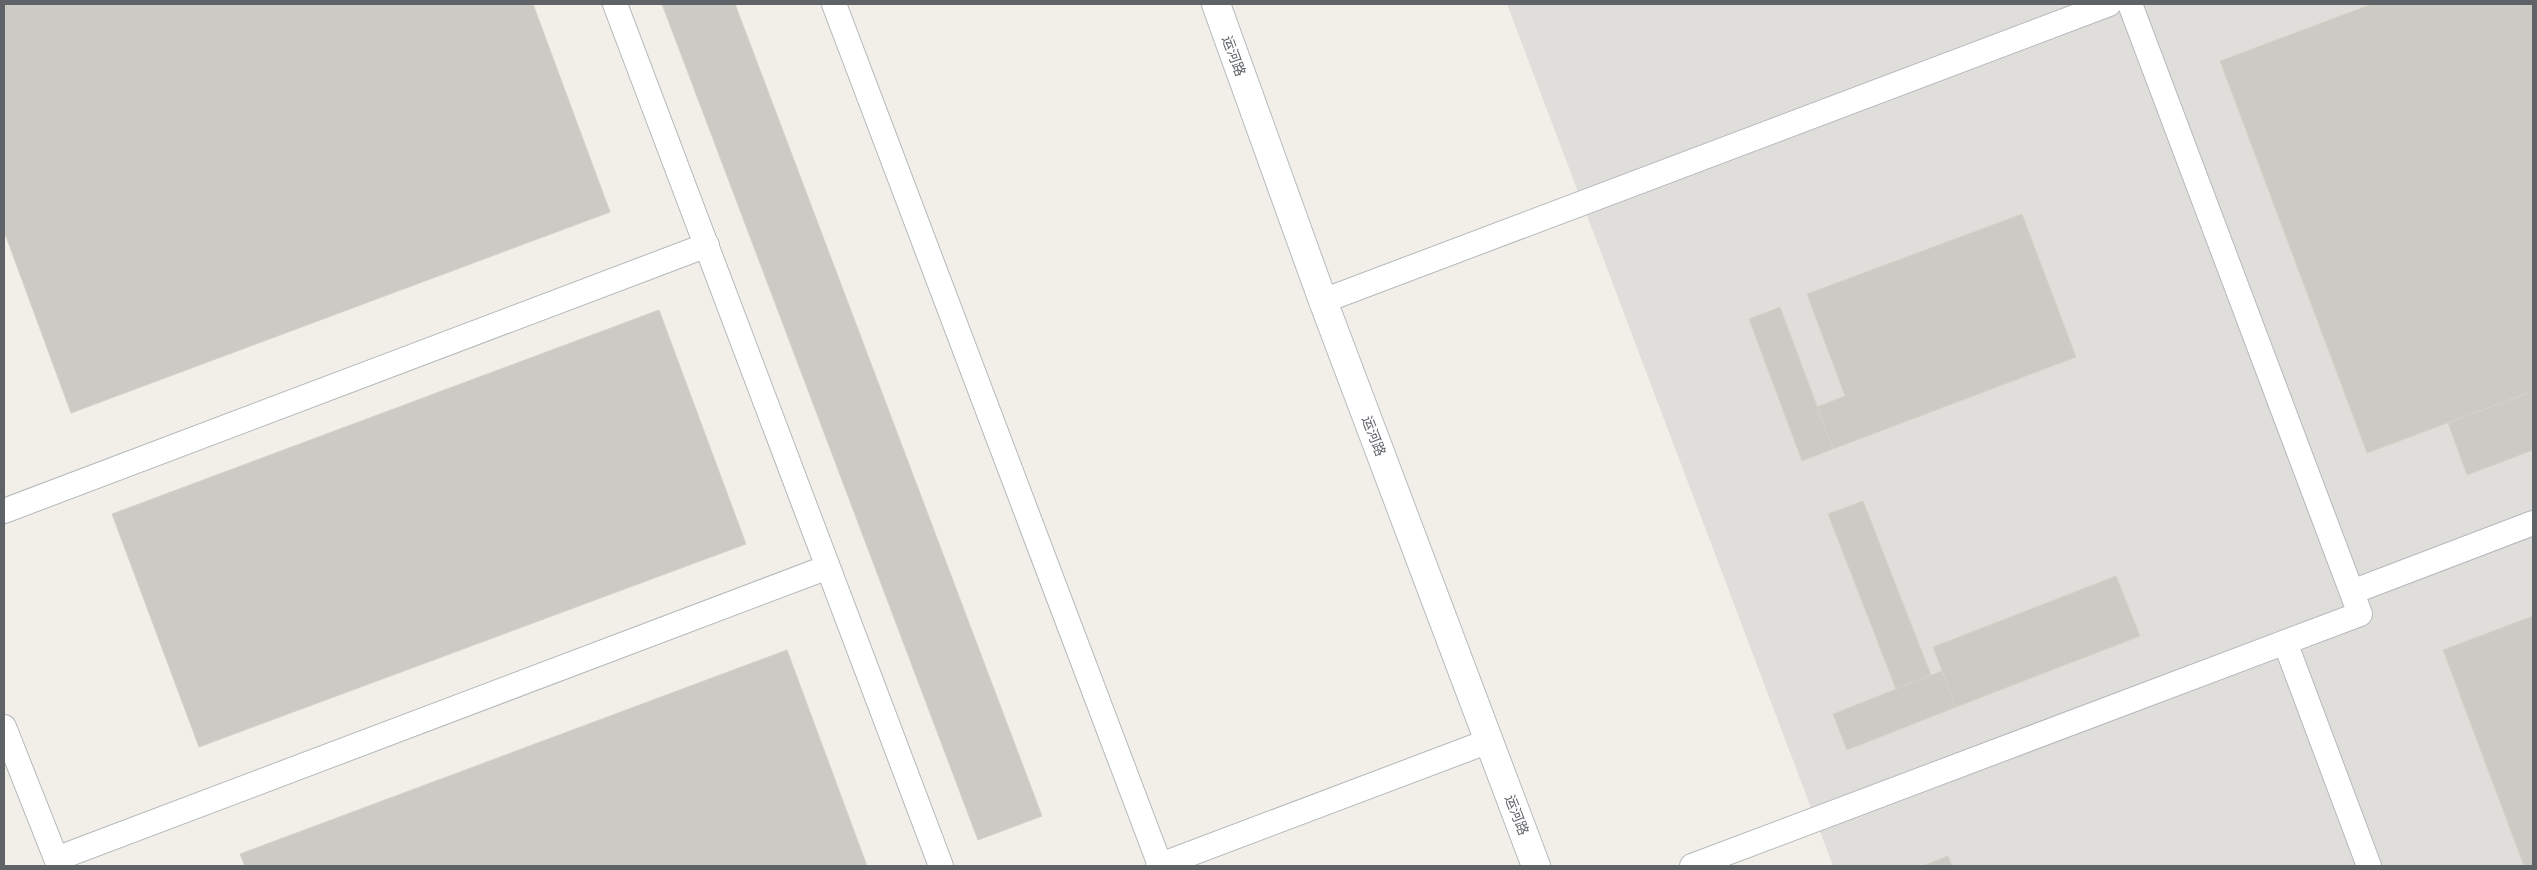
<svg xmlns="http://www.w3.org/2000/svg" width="2537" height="870" font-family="'Nunito Sans','Noto Sans SC',sans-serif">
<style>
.industrial{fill:#e0deda}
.building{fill:#cccac5;stroke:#d6d1c6}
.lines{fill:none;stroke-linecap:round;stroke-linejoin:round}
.lane-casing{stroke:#b5b8bc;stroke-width:26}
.secondary-casing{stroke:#b6babf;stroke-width:30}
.lane{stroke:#fff;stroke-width:24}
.secondary{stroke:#fff;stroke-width:28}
.labels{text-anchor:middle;stroke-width:4;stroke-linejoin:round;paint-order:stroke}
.street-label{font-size:14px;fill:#5f6368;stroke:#fff}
</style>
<rect width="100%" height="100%" fill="#f1efe8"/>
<path class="industrial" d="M 1507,4 L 2533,4 L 2533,866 L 1833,866 Z"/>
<path class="building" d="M 4,4 L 533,4 L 610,212 L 71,413 L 4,231 Z
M 662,4 L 735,4 L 1042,816 L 978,840 Z
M 2372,4 L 2533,4 L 2533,391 L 2367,453 L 2220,61 Z
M 2022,214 L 2076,357 L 1833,449 L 1817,407 L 1845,396 L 1807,294 Z
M 1780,307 L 1833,449 L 1802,461 L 1749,319 Z
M 659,310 L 746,544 L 199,747 L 112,514 Z
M 2533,391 L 2533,450 L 2467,475 L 2448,423 Z
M 1863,501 L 1931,675 L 1896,689 L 1828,514 Z
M 2116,576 L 2140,636 L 1956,707 L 1933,647 Z
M 2533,616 L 2533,866 L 2524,866 L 2443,650 Z
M 787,650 L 867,866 L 245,866 L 240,854 Z
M 1942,671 L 1956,707 L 1847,750 L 1833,714 Z
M 1948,856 L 1952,866 L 1923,866 Z"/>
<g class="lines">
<defs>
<path id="lane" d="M 615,4 L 941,866
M 834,4 L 1160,865
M 1323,301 L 2109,4
M 4,511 L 707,245
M 2352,592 L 2533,523
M 2285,642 L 2369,866
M 4,727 L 59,866
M 56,859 L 828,567
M 1158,866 L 1489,741
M 1692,866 L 2360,614 L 2130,4"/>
<path id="secondary" d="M 1216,4 L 1323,301 L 1536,866"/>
</defs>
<use href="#lane" class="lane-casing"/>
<use href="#secondary" class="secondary-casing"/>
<use href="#lane" class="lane"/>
<use href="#secondary" class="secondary"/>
</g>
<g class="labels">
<g class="street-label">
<text transform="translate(1234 56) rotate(70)" y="5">运河路</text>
<text transform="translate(1374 436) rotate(69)" y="5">运河路</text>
<text transform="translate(1517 815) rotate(69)" y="5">运河路</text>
</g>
</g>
<rect width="2537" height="870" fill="none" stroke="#5f6368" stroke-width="10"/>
</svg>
